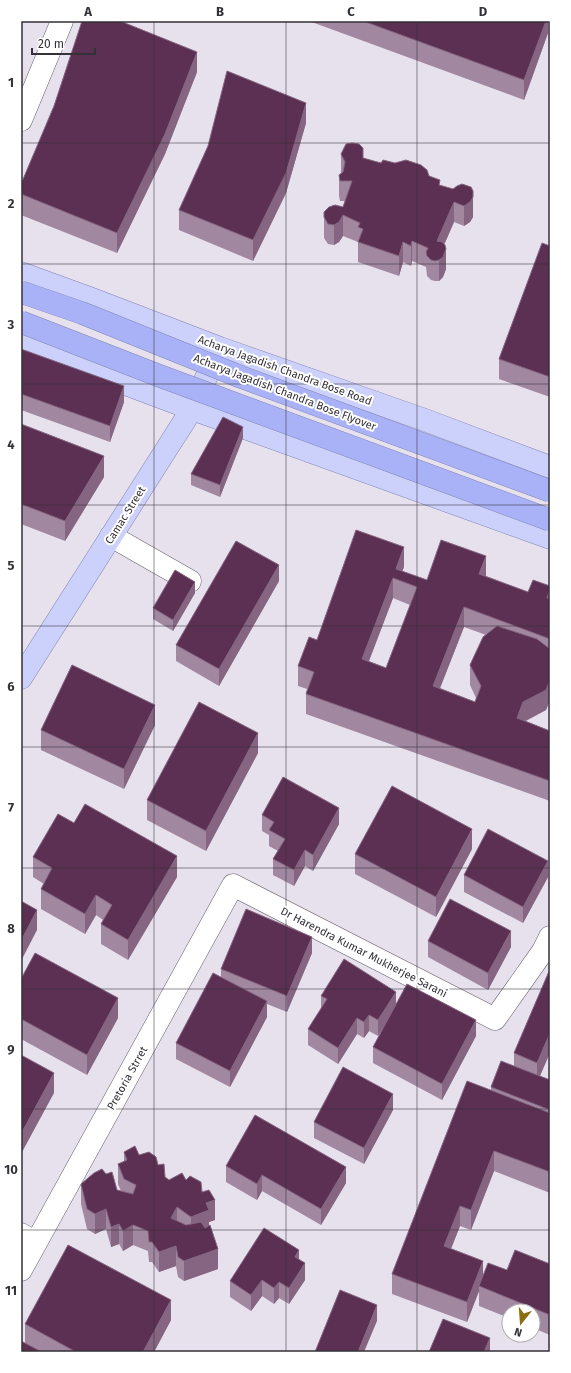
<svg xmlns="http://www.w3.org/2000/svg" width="571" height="1373" font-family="'Fira Sans',sans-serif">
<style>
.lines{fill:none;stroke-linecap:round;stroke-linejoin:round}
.minor-casing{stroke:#67626d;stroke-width:23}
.major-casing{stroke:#8085b4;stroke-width:23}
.minor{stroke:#fff;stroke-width:22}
.major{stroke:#cbd1fa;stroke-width:22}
.highway-bridge-casing{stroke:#8085b4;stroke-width:23;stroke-linecap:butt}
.highway-bridge{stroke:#a9b2f7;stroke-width:22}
.wall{fill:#a188a0;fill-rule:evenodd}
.shaded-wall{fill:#856581}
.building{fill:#5b3052;stroke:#856581;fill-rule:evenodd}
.grid{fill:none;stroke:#343137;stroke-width:1;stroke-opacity:0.55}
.labels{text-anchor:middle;stroke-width:4;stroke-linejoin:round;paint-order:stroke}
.street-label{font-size:11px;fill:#343137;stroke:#fff}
.neatline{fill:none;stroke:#343137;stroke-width:1.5}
.grid-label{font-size:13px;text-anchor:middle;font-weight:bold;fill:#343137}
</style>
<rect width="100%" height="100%" fill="#e7e1ee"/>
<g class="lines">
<defs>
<path id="minor" d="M 21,120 L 62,21
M 111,536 L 190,581
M 21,1234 L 36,1243
M 21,1270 L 233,885 L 495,1019 L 543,951 L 550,937"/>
<path id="major" d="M 21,273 L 95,300 L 220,348 L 425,420 L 550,467
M 21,345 L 192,409 L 550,538
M 21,678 L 192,409 L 219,349"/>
</defs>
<use href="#minor" class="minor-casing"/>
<use href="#major" class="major-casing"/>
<use href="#minor" class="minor"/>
<use href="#major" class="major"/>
<defs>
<path id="highway-bridge" d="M 21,292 L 82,313 L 241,377 L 550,491
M 21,322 L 160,376 L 550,520"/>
</defs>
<use href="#highway-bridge" class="highway-bridge-casing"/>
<use href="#highway-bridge" class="highway-bridge"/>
</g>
<path class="wall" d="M 309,21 L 548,21 L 548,33 L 524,100 Z
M 197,72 L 165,154 L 117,253 L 21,215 L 21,184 Z
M 306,123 L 286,193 L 253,261 L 179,230 L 179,210 Z
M 341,154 L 363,158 L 429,176 L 440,185 L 453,189 L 473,217 L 470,222 L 464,226 L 454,222 L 444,245 L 446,269 L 443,277 L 439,281 L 435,281 L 431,280 L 427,276 L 426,267 L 412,261 L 411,266 L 403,262 L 399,276 L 358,262 L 358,242 L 343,236 L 339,242 L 334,245 L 328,244 L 324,238 L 324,217 L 343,207 L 345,201 L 340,201 L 339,196 L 339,175 L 341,174 Z
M 550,246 L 550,397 L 499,379 L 499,359 Z
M 21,349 L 124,402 L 110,442 L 21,410 Z
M 21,424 L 104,477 L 65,541 L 21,524 Z
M 243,438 L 220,497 L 191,485 L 191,474 Z
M 404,567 L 402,571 L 427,580 L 486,576 L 528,592 L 550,586 L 550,700 L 546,710 L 526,721 L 550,731 L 550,801 L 306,714 L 306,694 L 307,689 L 298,686 L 298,666 L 317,640 ZM 393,598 L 410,605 L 386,668 L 369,661 ZM 464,627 L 486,635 L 470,665 L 470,685 L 476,698 L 475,702 L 440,688 Z
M 279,581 L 219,686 L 176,661 L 176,645 Z
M 195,593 L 173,631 L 153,619 L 153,608 Z
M 155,725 L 124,789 L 41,750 L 41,730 Z
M 258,753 L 206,851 L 147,820 L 147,800 Z
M 262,815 L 339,824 L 313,871 L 305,866 L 294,886 L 273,875 L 273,859 L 278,851 L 269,846 L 269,835 L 262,831 Z
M 74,823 L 177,877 L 128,960 L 101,944 L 101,924 L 103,920 L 96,915 L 85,934 L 41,909 L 41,889 L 44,884 L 33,877 L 33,857 Z
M 472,849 L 436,917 L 355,874 L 355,854 Z
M 464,875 L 548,877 L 523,923 L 464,892 Z
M 428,941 L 511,947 L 488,990 L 428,957 Z
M 312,953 L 287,1012 L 267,1004 L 267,1017 L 230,1087 L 176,1059 L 176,1043 L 221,977 L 221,969 Z
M 550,969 L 540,1076 L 550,1080 L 550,1193 L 494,1171 L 471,1230 L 460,1226 L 451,1249 L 483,1277 L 507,1270 L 550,1264 L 550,1335 L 533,1328 L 533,1311 L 509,1311 L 509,1318 L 479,1306 L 479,1291 L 467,1322 L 392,1294 L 392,1274 L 491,1091 L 491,1087 L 514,1066 L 514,1053 Z
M 21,979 L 118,1018 L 87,1075 L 21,1039 Z
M 321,996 L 396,1005 L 476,1036 L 442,1100 L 373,1063 L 373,1047 L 385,1024 L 378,1036 L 369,1031 L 364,1038 L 357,1034 L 338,1064 L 308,1045 L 308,1029 L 321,1009 Z
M 393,1110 L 364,1164 L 314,1138 L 314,1122 Z
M 124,1152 L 139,1155 L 158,1165 L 165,1177 L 169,1180 L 186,1180 L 202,1192 L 215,1220 L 209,1222 L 209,1225 L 218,1269 L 184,1281 L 178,1277 L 176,1266 L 159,1272 L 152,1262 L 149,1262 L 148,1251 L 133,1245 L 123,1251 L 119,1244 L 111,1247 L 106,1229 L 95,1234 L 87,1229 L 81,1204 L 81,1184 L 121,1191 L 118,1184 L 118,1164 L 124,1162 Z
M 226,1166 L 346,1183 L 321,1225 L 262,1191 L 257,1200 L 226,1182 Z
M 299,1259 L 305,1280 L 289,1304 L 279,1298 L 274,1304 L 262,1296 L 251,1311 L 230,1297 L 230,1281 Z
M 171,1320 L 154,1352 L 21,1352 L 25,1343 L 25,1324 Z"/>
<path class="shaded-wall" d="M 546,21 L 548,21 L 548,33 L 524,100 L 524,80 Z
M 197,52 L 197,72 L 165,154 L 117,253 L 117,233 Z
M 306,103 L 306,123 L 286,193 L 253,261 L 253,240 Z
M 473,197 L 473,217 L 470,222 L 464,226 L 464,206 Z
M 454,202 L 454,222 L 437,261 L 437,241 Z
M 343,215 L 343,236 L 339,242 L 334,245 L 334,225 Z
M 412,241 L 412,261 L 411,266 L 411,246 Z
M 403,242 L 403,262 L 399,276 L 399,256 Z
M 446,249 L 446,269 L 443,277 L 439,281 L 439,260 Z
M 124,386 L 124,402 L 110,442 L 110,426 Z
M 243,427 L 243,438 L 220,497 L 220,485 Z
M 104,456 L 104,477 L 65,541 L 65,521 Z
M 404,547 L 404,567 L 399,580 L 396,569 Z
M 486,556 L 486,576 L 479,594 L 479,574 Z
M 279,565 L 279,581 L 219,686 L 219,669 Z
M 393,578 L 393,598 L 362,679 L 362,659 Z
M 195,582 L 195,593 L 173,631 L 173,620 Z
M 550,589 L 550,609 L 547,598 Z
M 464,607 L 464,627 L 433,706 L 433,686 Z
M 550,680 L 550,700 L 546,710 L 523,722 L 517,718 L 523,702 Z
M 155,705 L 155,725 L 124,789 L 124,769 Z
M 258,733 L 258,753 L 206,851 L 206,831 Z
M 339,808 L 339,824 L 313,871 L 313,855 Z
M 472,829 L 472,849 L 436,917 L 436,897 Z
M 305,850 L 305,866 L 294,886 L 294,870 Z
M 177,856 L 177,877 L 128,960 L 128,940 Z
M 548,861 L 548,877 L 523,923 L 523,907 Z
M 96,895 L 96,915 L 85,934 L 85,914 Z
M 37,910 L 37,930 L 21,961 L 21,941 Z
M 511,931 L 511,947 L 488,990 L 488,973 Z
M 312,937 L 312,953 L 287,1012 L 287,996 Z
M 396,992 L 396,1008 L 378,1036 L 378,1020 Z
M 118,998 L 118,1018 L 87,1075 L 87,1055 Z
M 267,1001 L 267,1017 L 230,1087 L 230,1071 Z
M 369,1015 L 369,1031 L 364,1038 L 364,1022 Z
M 357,1018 L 357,1034 L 338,1064 L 338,1048 Z
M 476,1020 L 476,1036 L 442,1100 L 442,1084 Z
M 550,1033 L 550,1053 L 537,1083 L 537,1063 Z
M 54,1073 L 54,1093 L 21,1154 L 21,1134 Z
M 393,1094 L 393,1110 L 364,1164 L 364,1148 Z
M 494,1151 L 494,1171 L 471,1230 L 471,1210 Z
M 346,1167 L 346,1183 L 321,1225 L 321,1209 Z
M 262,1175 L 262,1191 L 257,1200 L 257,1184 Z
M 215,1200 L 215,1220 L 209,1222 L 209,1230 L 191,1237 L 191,1217 L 206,1203 Z
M 460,1206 L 460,1226 L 444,1266 L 444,1246 Z
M 177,1207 L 177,1228 L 171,1218 Z
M 106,1209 L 106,1229 L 95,1234 L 95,1214 Z
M 119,1224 L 119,1244 L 111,1247 L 111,1227 Z
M 133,1225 L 133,1245 L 123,1251 L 123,1231 Z
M 176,1246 L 176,1266 L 159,1272 L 159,1252 Z
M 218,1249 L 218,1269 L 184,1281 L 184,1261 Z
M 299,1250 L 299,1266 L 295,1257 Z
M 483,1261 L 483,1281 L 479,1286 L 479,1291 L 467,1322 L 467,1302 Z
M 305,1263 L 305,1280 L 289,1304 L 289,1288 Z
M 262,1280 L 262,1296 L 251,1311 L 251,1295 Z
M 279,1282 L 279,1298 L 274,1304 L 274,1288 Z
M 171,1300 L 171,1320 L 154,1352 L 143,1352 Z
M 377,1305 L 377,1321 L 364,1352 L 358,1352 Z
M 490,1338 L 490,1352 L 484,1352 Z"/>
<path class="building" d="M 82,21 L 120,21 L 197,52 L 165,134 L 117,233 L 21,194 L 21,184 L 54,106 Z
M 363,21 L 546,21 L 524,80 Z
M 227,71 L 306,103 L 286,173 L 253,240 L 179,210 L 208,146 Z
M 352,143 L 359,144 L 363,148 L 363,158 L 381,163 L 383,160 L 395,163 L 406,160 L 421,165 L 427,170 L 429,176 L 440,180 L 439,185 L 453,189 L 457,186 L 462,184 L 471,187 L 473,191 L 473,197 L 470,202 L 464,206 L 454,202 L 437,241 L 442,242 L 445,245 L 446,249 L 443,257 L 439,260 L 435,261 L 431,260 L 427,256 L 426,252 L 428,248 L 412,241 L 411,246 L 403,242 L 399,256 L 358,242 L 363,229 L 358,227 L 360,223 L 343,215 L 339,222 L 334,225 L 328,224 L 324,217 L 324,212 L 329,207 L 335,205 L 343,207 L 352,181 L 340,181 L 339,175 L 343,172 L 345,162 L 341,154 L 346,144 Z
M 542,243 L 550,246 L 550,377 L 499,359 Z
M 21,349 L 124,386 L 110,426 L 21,394 Z
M 223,417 L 243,427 L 220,485 L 191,474 Z
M 21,424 L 104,456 L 65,521 L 21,504 Z
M 356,530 L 404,547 L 396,569 L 427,580 L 441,540 L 486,556 L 479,574 L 528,592 L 533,580 L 550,586 L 550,589 L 547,598 L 550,599 L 550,639 L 464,607 L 433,686 L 475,702 L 481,686 L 470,665 L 483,637 L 497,626 L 537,639 L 550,649 L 550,680 L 546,690 L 523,702 L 517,718 L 550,731 L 550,781 L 306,694 L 314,672 L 298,666 L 309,637 L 317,640 ZM 393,578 L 417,587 L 386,668 L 362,659 Z
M 236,541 L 279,565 L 219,669 L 176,645 Z
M 175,570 L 195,582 L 173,620 L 153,608 Z
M 72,665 L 155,705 L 124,769 L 41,730 Z
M 199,702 L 258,733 L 206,831 L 147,800 Z
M 283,777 L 339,808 L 313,855 L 305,850 L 294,870 L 273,859 L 285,839 L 269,830 L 274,822 L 262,815 Z
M 392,786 L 472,829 L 436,897 L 355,854 Z
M 85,804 L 177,856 L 128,940 L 101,924 L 112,905 L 96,895 L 85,914 L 41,889 L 52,868 L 33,857 L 58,814 L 74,823 Z
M 488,829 L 548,861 L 523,907 L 464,875 Z
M 450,899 L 511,931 L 488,973 L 428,941 Z
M 21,901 L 37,910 L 21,941 Z
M 246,909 L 312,937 L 287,996 L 221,969 Z
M 35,953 L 118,998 L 87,1055 L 21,1019 L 21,979 Z
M 344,959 L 396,992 L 378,1020 L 369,1015 L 364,1022 L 357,1018 L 338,1048 L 308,1029 L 327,999 L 321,996 Z
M 550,969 L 550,1033 L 537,1063 L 514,1053 Z
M 213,973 L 267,1001 L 230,1071 L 176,1043 Z
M 407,984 L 476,1020 L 442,1084 L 373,1047 Z
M 21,1055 L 54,1073 L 21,1134 Z
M 501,1061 L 550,1080 L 550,1110 L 491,1087 Z
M 343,1067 L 393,1094 L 364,1148 L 314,1122 Z
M 467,1081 L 550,1113 L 550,1172 L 494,1151 L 471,1210 L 460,1206 L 444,1246 L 483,1261 L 467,1302 L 392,1274 Z
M 255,1115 L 346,1167 L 321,1209 L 262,1175 L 257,1184 L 226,1166 Z
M 135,1146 L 139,1155 L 149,1152 L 156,1157 L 158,1165 L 164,1164 L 165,1177 L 169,1180 L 182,1173 L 186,1180 L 190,1176 L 201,1182 L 202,1192 L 209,1190 L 215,1200 L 206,1203 L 209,1210 L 191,1217 L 177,1207 L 171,1218 L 186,1225 L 201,1222 L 205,1228 L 210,1225 L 218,1249 L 184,1261 L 178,1257 L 176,1246 L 159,1252 L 152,1242 L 149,1242 L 148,1231 L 133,1225 L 123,1231 L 119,1224 L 111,1227 L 106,1209 L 95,1214 L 87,1209 L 81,1184 L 94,1173 L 102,1169 L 106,1174 L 112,1172 L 117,1190 L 133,1194 L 136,1185 L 124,1179 L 118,1164 L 127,1160 L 124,1152 Z
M 264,1228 L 299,1250 L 295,1257 L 305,1263 L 289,1288 L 279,1282 L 274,1288 L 262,1280 L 251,1295 L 230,1281 Z
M 68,1245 L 171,1300 L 143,1352 L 76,1352 L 25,1324 Z
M 515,1250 L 550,1264 L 550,1315 L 479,1286 L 488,1263 L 507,1270 Z
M 340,1290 L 377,1305 L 358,1352 L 315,1352 Z
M 443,1319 L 490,1338 L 484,1352 L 429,1352 Z
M 21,1341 L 42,1352 L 21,1352 Z"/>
<path class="grid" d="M 154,21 L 154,1352M 286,21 L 286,1352M 417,21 L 417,1352M 21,143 L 550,143M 21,264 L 550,264M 21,384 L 550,384M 21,505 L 550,505M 21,626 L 550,626M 21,747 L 550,747M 21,868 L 550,868M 21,989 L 550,989M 21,1109 L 550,1109M 21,1230 L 550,1230"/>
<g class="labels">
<g class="street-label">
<text transform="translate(285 370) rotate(20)" y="4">Acharya Jagadish Chandra Bose Road</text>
<text transform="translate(285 392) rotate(21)" y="4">Acharya Jagadish Chandra Bose Flyover</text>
<text transform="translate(125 515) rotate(-58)" y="4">Camac Street</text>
<text transform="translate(364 952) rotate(27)" y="4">Dr Harendra Kumar Mukherjee Sarani</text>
<text transform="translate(127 1078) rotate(-61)" y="4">Pretoria Strret</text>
</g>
</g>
<rect width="571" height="1373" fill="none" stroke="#ffffff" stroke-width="44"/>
<g transform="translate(521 1323) rotate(197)"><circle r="19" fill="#ffffff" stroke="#aeadaf"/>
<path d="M0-3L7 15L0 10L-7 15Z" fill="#8a6e0f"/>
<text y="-6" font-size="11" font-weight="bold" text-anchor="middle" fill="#343137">N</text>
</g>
<path d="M32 48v6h63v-6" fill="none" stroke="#343137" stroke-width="2"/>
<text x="38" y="48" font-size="12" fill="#343137" stroke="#ffffff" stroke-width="3" paint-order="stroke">20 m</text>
<rect x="22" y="22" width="527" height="1329" class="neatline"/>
<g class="grid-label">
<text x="88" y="16">A</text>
<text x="220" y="16">B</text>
<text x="351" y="16">C</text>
<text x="483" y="16">D</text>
<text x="11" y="87">1</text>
<text x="11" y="208">2</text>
<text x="11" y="329">3</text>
<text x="11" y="449">4</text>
<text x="11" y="570">5</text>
<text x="11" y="691">6</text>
<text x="11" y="812">7</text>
<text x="11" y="933">8</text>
<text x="11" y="1054">9</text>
<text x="11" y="1174">10</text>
<text x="11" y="1295">11</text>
</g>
</svg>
